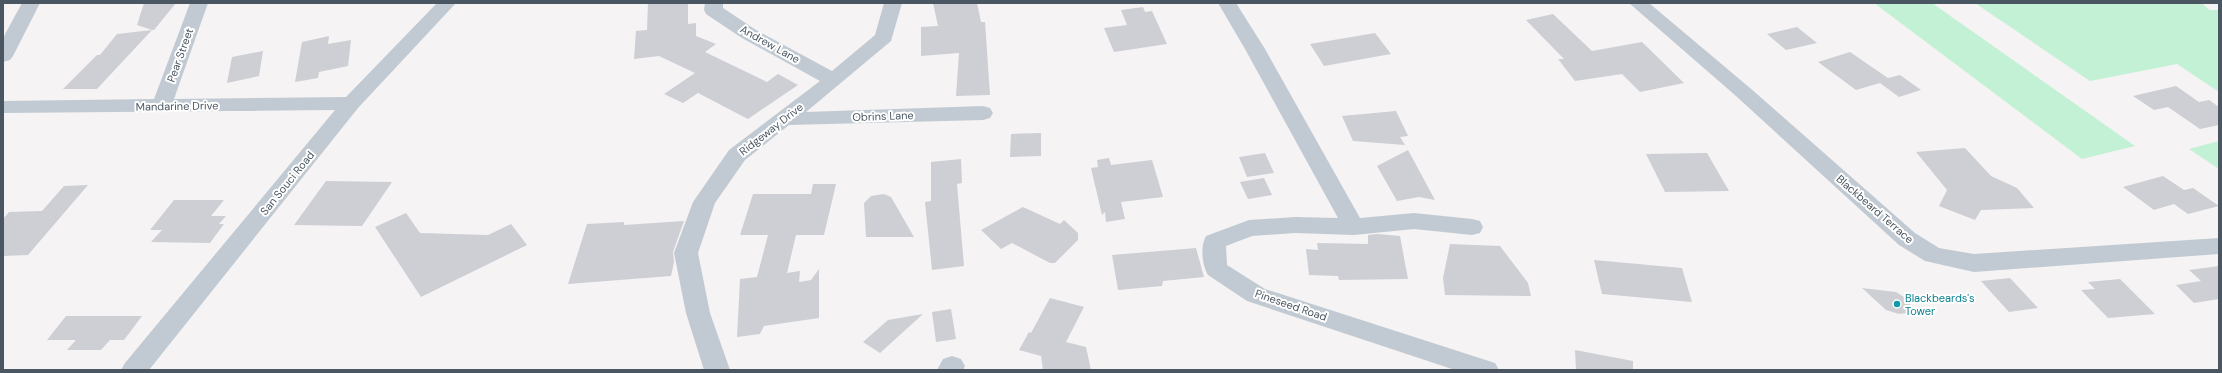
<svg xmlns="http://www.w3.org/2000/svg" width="2222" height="373" font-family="'DM Sans',sans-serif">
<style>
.green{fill:#c3f1d5}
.building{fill:#cdcfd5}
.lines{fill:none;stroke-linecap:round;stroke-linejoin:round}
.minor{fill:#c1cad2;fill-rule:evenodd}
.culture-dot{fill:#0f9aa8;stroke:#fff;stroke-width:1.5}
.labels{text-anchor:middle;stroke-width:4;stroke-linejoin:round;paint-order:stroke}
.street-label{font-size:11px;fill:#4a5661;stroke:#fff}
.culture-label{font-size:11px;fill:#0d838f;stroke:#fff;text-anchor:start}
</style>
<rect width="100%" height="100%" fill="#f5f3f3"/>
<path class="green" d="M 1874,3 L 1932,3 L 2135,146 L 2082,159 Z
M 1975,3 L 2201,3 L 2210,10 L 2219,10 L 2219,92 L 2177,64 L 2090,81 Z
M 2219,141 L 2219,169 L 2189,149 Z"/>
<path class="building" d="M 144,3 L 176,3 L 154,30 L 152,30 L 97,89 L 63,89 L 97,55 L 100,55 L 117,34 L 152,30 L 137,25 Z
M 648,3 L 688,3 L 688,24 L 696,23 L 696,36 L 716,44 L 705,52 L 767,82 L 778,74 L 798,85 L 748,119 L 698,93 L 683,103 L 664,94 L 695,73 L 659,56 L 634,59 L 636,31 L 647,30 Z
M 933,3 L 977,3 L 981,22 L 985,22 L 990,95 L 956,96 L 959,53 L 921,56 L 921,27 L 938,26 Z
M 1143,7 L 1145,12 L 1152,11 L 1167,44 L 1114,52 L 1104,28 L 1127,25 L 1121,10 Z
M 1553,14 L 1592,51 L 1642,42 L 1684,83 L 1640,92 L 1622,74 L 1575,81 L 1558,59 L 1564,59 L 1526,20 Z
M 1797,27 L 1817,43 L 1786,50 L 1767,34 Z
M 1375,33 L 1391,54 L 1324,66 L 1310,44 Z
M 329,36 L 328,44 L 351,40 L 348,66 L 319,72 L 318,78 L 295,82 L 302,42 Z
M 263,51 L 259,76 L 227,83 L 232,57 Z
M 1850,52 L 1888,78 L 1900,75 L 1921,90 L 1899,97 L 1880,83 L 1856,90 L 1818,62 Z
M 2176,86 L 2199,102 L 2209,100 L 2219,107 L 2219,125 L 2200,129 L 2168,107 L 2154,110 L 2133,96 Z
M 1396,111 L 1408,136 L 1400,137 L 1405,145 L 1353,141 L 1342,116 Z
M 1041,133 L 1041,156 L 1010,157 L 1011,134 Z
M 1965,148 L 1991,176 L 2017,188 L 2034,208 L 1981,210 L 1975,220 L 1939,206 L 1947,190 L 1916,152 Z
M 1408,150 L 1435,200 L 1419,197 L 1397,201 L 1377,166 Z
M 1265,153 L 1274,173 L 1247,177 L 1239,157 Z
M 1707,153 L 1729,191 L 1665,192 L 1646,154 Z
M 1109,158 L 1111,165 L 1152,160 L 1163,197 L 1121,202 L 1125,219 L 1106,222 L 1105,212 L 1102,215 L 1091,168 L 1098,167 L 1097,160 Z
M 961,159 L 962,183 L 957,184 L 964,266 L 932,270 L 925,202 L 931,201 L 931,162 Z
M 2163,176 L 2184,190 L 2193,188 L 2219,206 L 2188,214 L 2174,204 L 2154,210 L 2123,187 Z
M 1264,178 L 1272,195 L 1248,199 L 1240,182 Z
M 326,181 L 392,182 L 362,226 L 294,225 Z
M 813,184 L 836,184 L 824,235 L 796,235 L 787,273 L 800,271 L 799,282 L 811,280 L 819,269 L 819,318 L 764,326 L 760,334 L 737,337 L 740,279 L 757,277 L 768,235 L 740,235 L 753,194 L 811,194 Z
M 88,185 L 28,255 L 3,256 L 3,219 L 9,212 L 42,211 L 64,186 Z
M 884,194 L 891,197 L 914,237 L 866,237 L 864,203 L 871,196 Z
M 174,200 L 224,200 L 211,216 L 226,216 L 219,224 L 224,224 L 210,243 L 151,242 L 162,230 L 150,230 Z
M 1023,207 L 1060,224 L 1064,220 L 1078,233 L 1078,240 L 1055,263 L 1050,263 L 1012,243 L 1001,249 L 981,230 Z
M 406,213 L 420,233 L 488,235 L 511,224 L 527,245 L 421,297 L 375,227 Z
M 684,221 L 673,252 L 674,262 L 671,276 L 568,284 L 587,224 L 624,222 L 624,225 Z
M 1377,234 L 1400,236 L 1408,279 L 1339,280 L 1338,276 L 1309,275 L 1306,249 L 1318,250 L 1317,243 L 1368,244 L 1368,235 Z
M 1450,244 L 1500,246 L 1528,283 L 1531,296 L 1445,295 L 1443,278 Z
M 1196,248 L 1204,277 L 1163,281 L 1162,286 L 1118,290 L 1112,255 Z
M 1594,260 L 1682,268 L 1692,302 L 1602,294 Z
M 2219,266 L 2219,299 L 2194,303 L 2176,285 L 2201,281 L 2189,270 Z
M 2010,278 L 2038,308 L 2009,312 L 1981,281 Z
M 2120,279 L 2155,314 L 2108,318 L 2081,290 L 2095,289 L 2088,282 Z
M 1862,288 L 1896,292 L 1907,299 L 1915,312 L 1899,314 L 1886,310 Z
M 1050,298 L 1084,307 L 1066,342 L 1086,347 L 1091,370 L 1043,370 L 1041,356 L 1019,350 L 1029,332 L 1031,333 Z
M 951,309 L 956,339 L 936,342 L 932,312 Z
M 923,314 L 880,353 L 863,342 L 888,320 Z
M 66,316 L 142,316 L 124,340 L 110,340 L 101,350 L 67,350 L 76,340 L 47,340 Z
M 1575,350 L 1633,361 L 1633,370 L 1576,370 Z"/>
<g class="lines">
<path class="minor" d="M 22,3 L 40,3 L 13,56 L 10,60 L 3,62 L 3,38 Z
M 190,3 L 208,3 L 174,99 L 346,97 L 437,3 L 456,3 L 358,108 L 149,370 L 121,370 L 125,363 L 335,110 L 3,113 L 3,101 L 154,99 Z
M 705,3 L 723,3 L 723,8 L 756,30 L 832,71 L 875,35 L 884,3 L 902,3 L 891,41 L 806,112 L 983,106 L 990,108 L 993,113 L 990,118 L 983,120 L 789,125 L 745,160 L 715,203 L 698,253 L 710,313 L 730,370 L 704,370 L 686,313 L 674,253 L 693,202 L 729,150 L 820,81 L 742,38 L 706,14 L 704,10 Z
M 1218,3 L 1236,3 L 1265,49 L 1360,218 L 1414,213 L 1472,219 L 1480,221 L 1483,227 L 1480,233 L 1472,235 L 1414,229 L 1354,235 L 1295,233 L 1252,236 L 1226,246 L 1227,265 L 1265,289 L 1495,363 L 1499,370 L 1455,370 L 1247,301 L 1208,275 C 1202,265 1200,246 1206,236 L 1249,220 L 1295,217 L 1338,218 L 1245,49 Z
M 1629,3 L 1649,3 L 1750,88 L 1915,233 L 1939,248 L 1974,254 L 2219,238 L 2219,254 L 1974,272 L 1925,261 L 1899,245 L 1736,96 Z
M 952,356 L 961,359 L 965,366 L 963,370 L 937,370 L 943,359 Z"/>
</g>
<circle class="culture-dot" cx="1897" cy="304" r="4"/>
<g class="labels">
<g class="street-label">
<text transform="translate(770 44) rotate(29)" y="4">Andrew Lane</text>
<text transform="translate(180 55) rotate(-70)" y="4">Pear Street</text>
<text transform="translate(177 106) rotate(-1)" y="4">Mandarine Drive</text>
<text transform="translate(883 116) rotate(-2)" y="4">Obrins Lane</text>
<text transform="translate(771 129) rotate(-38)" y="4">Ridgeway Drive</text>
<text transform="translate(287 183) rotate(-51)" y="4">San Souci Road</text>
<text transform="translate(1875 209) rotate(41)" y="4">Blackbeard Terrace</text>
<text transform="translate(1291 305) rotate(19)" y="4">Pineseed Road</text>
</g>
<g class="culture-label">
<text x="1905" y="302">Blackbeards's<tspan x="1905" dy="13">Tower</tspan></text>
</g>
</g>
<rect width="2222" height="373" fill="none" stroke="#4a5661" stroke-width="8"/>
</svg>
